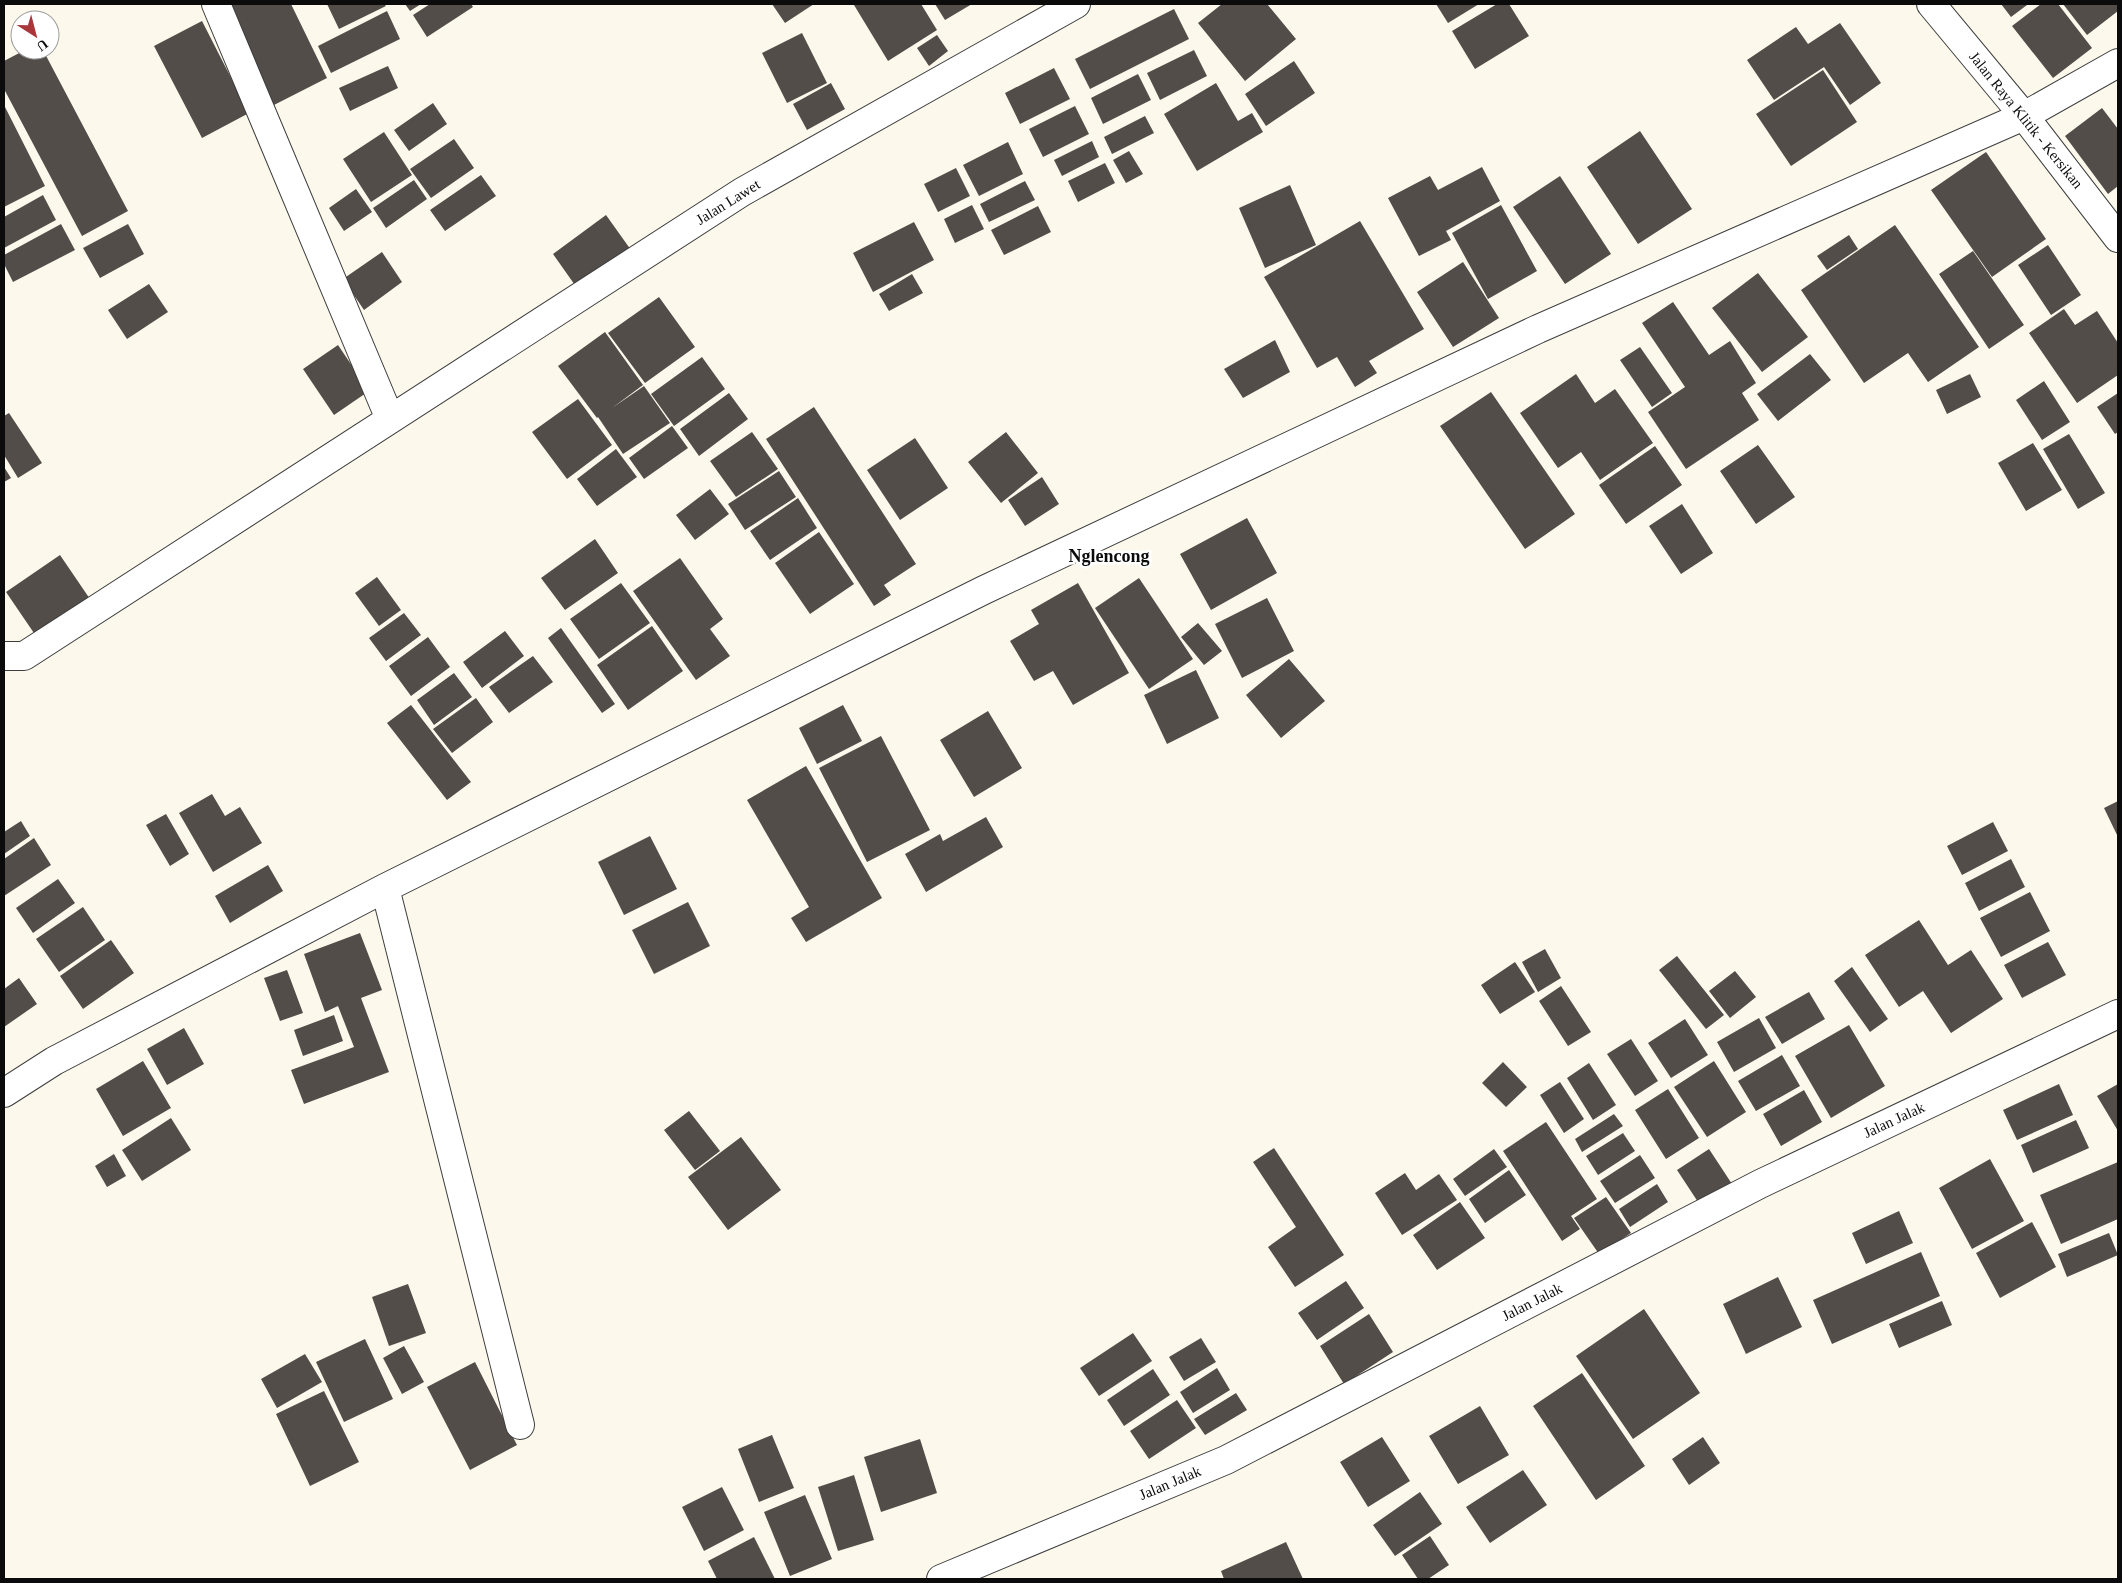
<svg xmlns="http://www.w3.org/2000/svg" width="2122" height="1583" font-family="Georgia,serif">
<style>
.building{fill:#524d49}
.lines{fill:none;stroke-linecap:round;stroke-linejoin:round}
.minor-casing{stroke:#3e3e3e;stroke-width:30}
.tertiary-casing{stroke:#3e3e3e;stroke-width:30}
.minor{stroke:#fff;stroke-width:28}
.tertiary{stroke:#fff;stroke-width:28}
.labels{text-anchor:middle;stroke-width:5;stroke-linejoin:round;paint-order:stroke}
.street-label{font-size:15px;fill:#0b0b0b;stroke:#fff}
.quarter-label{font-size:18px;font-weight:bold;fill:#0b0b0b;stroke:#fff}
</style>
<rect width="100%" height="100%" fill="#fcf9ec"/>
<path class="building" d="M 222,4 L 291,4 L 327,78 L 272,106 Z
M 327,4 L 384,4 L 386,6 L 339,29 Z
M 405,4 L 421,4 L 410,11 Z
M 430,4 L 471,4 L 473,7 L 427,37 L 413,15 Z
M 772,4 L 814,4 L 785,23 Z
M 857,4 L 921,4 L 937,30 L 888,61 L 854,5 Z
M 935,4 L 972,4 L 945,20 Z
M 1222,4 L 1267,4 L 1296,39 L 1245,81 L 1198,23 Z
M 1436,4 L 1479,4 L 1448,23 Z
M 1497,4 L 1509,4 L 1529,36 L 1475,69 L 1452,31 Z
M 2001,4 L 2026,4 L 2027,5 L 2011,17 Z
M 2041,4 L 2058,4 L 2092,48 L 2053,78 L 2012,26 Z
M 2063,4 L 2118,4 L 2118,11 L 2087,35 Z
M 1174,9 L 1189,39 L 1090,89 L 1075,59 Z
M 387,11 L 400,39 L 331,73 L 318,46 Z
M 202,21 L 249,113 L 202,138 L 154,46 Z
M 1840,23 L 1881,83 L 1850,105 L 1824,67 L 1774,100 L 1747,60 L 1796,27 L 1808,44 Z
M 802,33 L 827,83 L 787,103 L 762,53 Z
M 937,35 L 948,51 L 929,66 L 917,48 Z
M 25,50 L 43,50 L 128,211 L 82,236 L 4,89 L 4,61 Z
M 1194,50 L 1207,76 L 1160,100 L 1147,73 Z
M 1294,61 L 1315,93 L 1266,126 L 1245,94 Z
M 388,66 L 398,88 L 350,111 L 339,88 Z
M 1054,68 L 1070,99 L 1020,124 L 1005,93 Z
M 1823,70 L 1857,122 L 1791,166 L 1756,114 Z
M 1138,74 L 1151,100 L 1103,124 L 1091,98 Z
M 831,83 L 845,109 L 807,130 L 793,104 Z
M 1216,83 L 1238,121 L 1252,113 L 1263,132 L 1197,171 L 1164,114 Z
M 433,103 L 447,124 L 409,151 L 394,130 Z
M 4,105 L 45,186 L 4,207 Z
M 1075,106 L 1089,134 L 1043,157 L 1029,129 Z
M 2102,108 L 2118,129 L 2118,186 L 2108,194 L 2065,136 Z
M 1145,116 L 1154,133 L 1112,154 L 1104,137 Z
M 1640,131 L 1692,209 L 1638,244 L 1587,167 Z
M 384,132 L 412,175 L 371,202 L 343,159 Z
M 454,139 L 474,168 L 431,198 L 410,169 Z
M 1092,141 L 1099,157 L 1062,176 L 1054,160 Z
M 1008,142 L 1023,174 L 979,196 L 963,165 Z
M 1129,151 L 1143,174 L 1126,183 L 1113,160 Z
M 1986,152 L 2046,239 L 1992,277 L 1931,190 Z
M 1105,163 L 1115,183 L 1078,202 L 1068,181 Z
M 1482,167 L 1500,201 L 1446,231 L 1451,240 L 1419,256 L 1388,198 L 1430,176 L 1438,190 Z
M 956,168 L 970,196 L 938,212 L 924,184 Z
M 481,175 L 496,196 L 445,231 L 430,210 Z
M 1560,176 L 1611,254 L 1565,284 L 1513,207 Z
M 414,180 L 427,199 L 386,228 L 373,208 Z
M 1025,181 L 1035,200 L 989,222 L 980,204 Z
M 1290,185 L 1316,245 L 1265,268 L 1239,208 Z
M 356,189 L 372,212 L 344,231 L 329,208 Z
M 43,195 L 56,220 L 4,248 L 4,217 Z
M 972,205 L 984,229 L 955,243 L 944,219 Z
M 1501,205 L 1537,271 L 1488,299 L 1452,233 Z
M 1038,206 L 1051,232 L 1004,255 L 991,230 Z
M 606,215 L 631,250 L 577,288 L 553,254 Z
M 1360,221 L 1424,329 L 1369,361 L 1377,373 L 1355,387 L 1337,357 L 1317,368 L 1264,277 Z
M 914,222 L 934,260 L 873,292 L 853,253 Z
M 61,224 L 75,250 L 13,282 L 4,264 L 4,255 Z
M 128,224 L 144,254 L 100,278 L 83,248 Z
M 1895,225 L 1979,347 L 1928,382 L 1908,353 L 1864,383 L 1801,290 Z
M 1849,235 L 1858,249 L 1827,270 L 1817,256 Z
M 2048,245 L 2081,295 L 2051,315 L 2018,265 Z
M 1973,251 L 2024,325 L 1989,349 L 1939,274 Z
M 382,252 L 402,282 L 364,310 L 343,279 Z
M 1463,262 L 1499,318 L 1453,347 L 1417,292 Z
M 1758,273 L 1808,337 L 1762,372 L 1712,308 Z
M 912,274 L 923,293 L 889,311 L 879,294 Z
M 149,284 L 168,312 L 127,339 L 108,310 Z
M 659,297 L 695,347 L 645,383 L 608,333 Z
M 1673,302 L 1709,355 L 1730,341 L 1756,383 L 1742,393 L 1759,420 L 1686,469 L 1648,412 L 1685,387 L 1642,323 Z
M 2064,309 L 2075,325 L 2097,311 L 2118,343 L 2118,375 L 2077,403 L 2029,333 Z
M 605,332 L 643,385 L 612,408 L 644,386 L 670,423 L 623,454 L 598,417 L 597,418 L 558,366 Z
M 1275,340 L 1290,372 L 1243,398 L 1224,369 Z
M 338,345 L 369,391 L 334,415 L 303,369 Z
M 1640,347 L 1672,393 L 1652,407 L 1620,360 Z
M 1810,354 L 1831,380 L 1778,421 L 1757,394 Z
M 702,357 L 725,389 L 674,426 L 651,394 Z
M 1576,374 L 1595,403 L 1615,389 L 1653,443 L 1600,480 L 1581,452 L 1558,468 L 1520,413 Z
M 1970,374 L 1981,397 L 1947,414 L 1936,390 Z
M 2044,381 L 2070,422 L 2042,440 L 2016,400 Z
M 1491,392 L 1575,514 L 1525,549 L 1440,426 Z
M 729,393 L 748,419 L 699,456 L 680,429 Z
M 2118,393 L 2118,432 L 2115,434 L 2097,407 Z
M 578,399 L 612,445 L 567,479 L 532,432 Z
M 814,407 L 916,564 L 884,585 L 891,595 L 874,606 L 766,439 Z
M 9,413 L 42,463 L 18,478 L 4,455 L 4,416 Z
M 672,426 L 688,448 L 644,479 L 629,458 Z
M 752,432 L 778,469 L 736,497 L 710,461 Z
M 1006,432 L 1038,473 L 1001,503 L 968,462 Z
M 2069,434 L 2105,493 L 2078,509 L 2043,449 Z
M 915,438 L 948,488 L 900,520 L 867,470 Z
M 2033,443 L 2062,490 L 2026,511 L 1998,463 Z
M 1758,445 L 1795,497 L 1756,524 L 1720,471 Z
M 1655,446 L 1682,485 L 1626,524 L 1599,485 Z
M 616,449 L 637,477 L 597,506 L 577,479 Z
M 4,467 L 11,478 L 4,482 Z
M 779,471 L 796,497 L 745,530 L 728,504 Z
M 1042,477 L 1059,504 L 1025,526 L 1008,500 Z
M 710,489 L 729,514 L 695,540 L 676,515 Z
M 798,498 L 817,528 L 770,560 L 750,531 Z
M 1682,504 L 1713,553 L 1681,574 L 1649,526 Z
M 1247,518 L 1277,573 L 1211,610 L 1180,554 Z
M 819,532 L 854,584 L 810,614 L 775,563 Z
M 595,539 L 618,573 L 565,610 L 541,578 Z
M 60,555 L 92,602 L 38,639 L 6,592 Z
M 680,558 L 723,619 L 710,629 L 730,656 L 696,680 L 633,591 Z
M 377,577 L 401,610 L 379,626 L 355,593 Z
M 1139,578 L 1193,659 L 1149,689 L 1095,608 Z
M 621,583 L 650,623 L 599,659 L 570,619 Z
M 1078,583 L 1129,673 L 1073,705 L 1053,671 L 1034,681 L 1010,641 L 1039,624 L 1031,610 Z
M 1267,598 L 1294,651 L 1242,678 L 1215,624 Z
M 404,613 L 421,635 L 386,661 L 369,638 Z
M 1198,623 L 1222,651 L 1204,665 L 1181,637 Z
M 652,626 L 683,671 L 628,710 L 597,665 Z
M 561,628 L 615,704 L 602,713 L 548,638 Z
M 505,631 L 524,656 L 482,688 L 463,662 Z
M 428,637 L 450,667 L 411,696 L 389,666 Z
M 533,656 L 553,682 L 509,713 L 489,687 Z
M 1289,659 L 1325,701 L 1281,738 L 1246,695 Z
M 1196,670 L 1219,718 L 1167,744 L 1144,695 Z
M 454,673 L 472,697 L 434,725 L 417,700 Z
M 476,698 L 493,722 L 452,753 L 433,729 Z
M 411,705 L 471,782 L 447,800 L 387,723 Z
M 843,705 L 862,741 L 817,764 L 799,728 Z
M 988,711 L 1022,768 L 974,797 L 940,740 Z
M 881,736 L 930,830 L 867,862 L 819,768 Z
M 806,766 L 882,898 L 806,942 L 791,918 L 809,907 L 747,800 Z
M 212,794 L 225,816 L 240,807 L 262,843 L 213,872 L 179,813 Z
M 2118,801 L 2118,837 L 2104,808 Z
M 166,814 L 189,854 L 170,866 L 146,825 Z
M 986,817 L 1003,847 L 926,892 L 905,854 L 940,834 L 943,841 Z
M 21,821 L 30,836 L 4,854 L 4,832 Z
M 1993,822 L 2008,851 L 1962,875 L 1947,846 Z
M 650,836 L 677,889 L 624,915 L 598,862 Z
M 34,838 L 51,865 L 4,896 L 4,859 Z
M 2011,859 L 2025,887 L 1979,911 L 1965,883 Z
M 268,865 L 283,891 L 230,923 L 215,896 Z
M 58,879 L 75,903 L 33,933 L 16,908 Z
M 2030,892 L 2050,931 L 2001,957 L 1980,918 Z
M 688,902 L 710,946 L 654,974 L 632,930 Z
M 83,907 L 105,940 L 59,972 L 36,939 Z
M 1919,920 L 1948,965 L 1971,950 L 2003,999 L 1951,1033 L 1923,991 L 1899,1007 L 1865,955 Z
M 360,933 L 382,990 L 361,998 L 389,1072 L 304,1104 L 291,1070 L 354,1047 L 338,1006 L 325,1012 L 304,954 Z
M 111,940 L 134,973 L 83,1009 L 60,976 Z
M 2048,942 L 2066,975 L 2022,998 L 2004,965 Z
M 1545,949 L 1561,978 L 1538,992 L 1522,962 Z
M 1677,956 L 1724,1015 L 1706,1029 L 1659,970 Z
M 1515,962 L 1535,992 L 1500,1014 L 1481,985 Z
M 1852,967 L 1888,1019 L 1870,1032 L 1834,981 Z
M 287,970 L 303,1013 L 280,1021 L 264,978 Z
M 1735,971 L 1756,997 L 1730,1018 L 1709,991 Z
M 19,978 L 37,1004 L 4,1027 L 4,989 Z
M 1561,986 L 1591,1032 L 1568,1046 L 1539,1001 Z
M 1809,992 L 1825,1019 L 1782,1044 L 1765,1017 Z
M 334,1015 L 343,1041 L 303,1056 L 294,1030 Z
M 1759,1018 L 1776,1048 L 1734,1072 L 1717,1042 Z
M 1685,1019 L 1708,1055 L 1671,1078 L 1648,1043 Z
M 1849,1025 L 1885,1086 L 1831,1118 L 1795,1056 Z
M 184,1028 L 204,1064 L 167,1085 L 147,1049 Z
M 1631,1039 L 1658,1081 L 1635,1096 L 1607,1054 Z
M 1782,1055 L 1800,1086 L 1756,1111 L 1738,1081 Z
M 143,1061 L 171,1108 L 123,1136 L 96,1089 Z
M 1714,1061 L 1746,1112 L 1707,1137 L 1674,1087 Z
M 1503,1062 L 1527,1087 L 1506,1107 L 1482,1083 Z
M 1589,1063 L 1616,1105 L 1593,1120 L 1567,1078 Z
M 1560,1082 L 1584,1119 L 1564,1133 L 1540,1095 Z
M 2059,1084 L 2073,1115 L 2017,1140 L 2003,1110 Z
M 2118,1084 L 2118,1131 L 2097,1096 Z
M 1668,1089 L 1699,1138 L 1666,1159 L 1635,1110 Z
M 1804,1090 L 1822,1122 L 1781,1146 L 1763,1114 Z
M 689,1111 L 720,1151 L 695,1170 L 664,1130 Z
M 1614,1114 L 1623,1126 L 1582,1152 L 1575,1139 Z
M 171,1118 L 191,1150 L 142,1181 L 122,1150 Z
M 2076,1120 L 2089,1148 L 2033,1173 L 2021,1145 Z
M 1546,1122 L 1597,1199 L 1571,1216 L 1580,1229 L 1562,1241 L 1503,1151 Z
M 1623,1133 L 1635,1151 L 1598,1175 L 1586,1156 Z
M 741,1137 L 781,1190 L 728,1230 L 688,1177 Z
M 1274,1148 L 1344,1255 L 1295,1287 L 1268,1247 L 1296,1227 L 1253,1162 Z
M 1494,1149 L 1507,1167 L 1465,1196 L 1453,1179 Z
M 1709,1149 L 1732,1184 L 1700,1205 L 1677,1170 Z
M 114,1154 L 126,1176 L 107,1187 L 95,1166 Z
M 1640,1155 L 1655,1178 L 1615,1203 L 1600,1181 Z
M 1990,1159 L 2024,1221 L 1972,1249 L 1939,1188 Z
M 2118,1162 L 2118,1219 L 2061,1244 L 2040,1195 Z
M 1509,1170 L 1526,1195 L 1485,1223 L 1469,1199 Z
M 1405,1173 L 1416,1190 L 1439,1174 L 1457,1200 L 1402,1235 L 1375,1193 Z
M 1657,1184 L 1668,1202 L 1630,1227 L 1619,1209 Z
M 1606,1197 L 1631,1233 L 1599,1254 L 1574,1218 Z
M 1460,1202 L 1485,1238 L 1437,1270 L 1413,1235 Z
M 1899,1211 L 1913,1243 L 1866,1264 L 1852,1233 Z
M 2032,1222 L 2056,1267 L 2000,1298 L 1976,1253 Z
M 2109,1233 L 2118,1255 L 2067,1277 L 2058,1254 Z
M 1921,1252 L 1940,1296 L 1832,1344 L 1813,1300 Z
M 1778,1277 L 1802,1327 L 1746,1354 L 1723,1304 Z
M 1346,1281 L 1364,1308 L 1317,1340 L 1298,1313 Z
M 408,1284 L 426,1333 L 389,1346 L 372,1297 Z
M 1942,1301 L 1952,1325 L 1899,1348 L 1889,1324 Z
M 1644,1309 L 1700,1393 L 1633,1439 L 1576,1356 Z
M 1369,1314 L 1393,1352 L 1344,1384 L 1320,1346 Z
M 1133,1333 L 1152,1361 L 1099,1396 L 1080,1368 Z
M 1201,1338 L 1216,1362 L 1184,1381 L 1169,1357 Z
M 365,1339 L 393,1399 L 344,1422 L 316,1362 Z
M 404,1346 L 424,1382 L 402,1394 L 383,1358 Z
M 305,1354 L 322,1382 L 277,1408 L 261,1379 Z
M 475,1362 L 517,1445 L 470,1470 L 427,1387 Z
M 1217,1368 L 1230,1390 L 1193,1413 L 1180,1392 Z
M 1153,1369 L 1170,1395 L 1124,1426 L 1107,1400 Z
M 1582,1373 L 1645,1466 L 1596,1500 L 1533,1406 Z
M 324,1391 L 359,1462 L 310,1486 L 276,1414 Z
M 1236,1393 L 1247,1410 L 1205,1435 L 1194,1419 Z
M 1177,1400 L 1196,1428 L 1149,1459 L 1130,1431 Z
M 1480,1406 L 1509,1455 L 1458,1484 L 1429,1436 Z
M 772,1435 L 794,1488 L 759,1502 L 738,1449 Z
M 1382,1437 L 1410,1481 L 1368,1507 L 1340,1462 Z
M 1703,1437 L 1720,1463 L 1689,1485 L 1672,1459 Z
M 920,1439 L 937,1493 L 881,1512 L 864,1457 Z
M 1523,1470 L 1547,1505 L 1490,1543 L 1466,1507 Z
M 854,1475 L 874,1540 L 838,1551 L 818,1487 Z
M 722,1487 L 744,1530 L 704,1551 L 682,1507 Z
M 1420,1492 L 1442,1524 L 1395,1556 L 1373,1525 Z
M 805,1495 L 832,1559 L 790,1576 L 764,1512 Z
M 1430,1536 L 1449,1565 L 1428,1579 L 1418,1579 L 1402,1555 Z
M 754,1537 L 775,1579 L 717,1579 L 708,1561 Z
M 1286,1542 L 1303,1579 L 1224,1579 L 1221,1571 Z"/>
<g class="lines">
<defs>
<path id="minor" d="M 216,4 L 390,419
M 4,656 L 24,656 L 742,192 L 1076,4
M 385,888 L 520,1425
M 4,1093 L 54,1061 L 385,888 L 984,590 L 1538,329 L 2024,116 L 2118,63
M 941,1579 L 1226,1460 L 1760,1184 L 2118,1014"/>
<path id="tertiary" d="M 1931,4 L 2024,116 L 2118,238"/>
</defs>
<use href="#minor" class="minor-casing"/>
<use href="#tertiary" class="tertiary-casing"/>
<use href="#minor" class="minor"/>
<use href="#tertiary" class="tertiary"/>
</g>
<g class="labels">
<g class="street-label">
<text transform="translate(2026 120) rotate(51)" y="5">Jalan Raya Klitik - Kersikan</text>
<text transform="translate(728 202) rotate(-32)" y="5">Jalan Lawet</text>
<text transform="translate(1894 1120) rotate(-25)" y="5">Jalan Jalak</text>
<text transform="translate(1532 1302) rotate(-27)" y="5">Jalan Jalak</text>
<text transform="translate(1170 1483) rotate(-23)" y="5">Jalan Jalak</text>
</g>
<g class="quarter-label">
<text x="1109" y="562">Nglencong</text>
</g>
</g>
<rect width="2122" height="1583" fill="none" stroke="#0b0b0b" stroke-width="10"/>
<g transform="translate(35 35) rotate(144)"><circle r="24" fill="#ffffff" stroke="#9d9d9d"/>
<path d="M0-4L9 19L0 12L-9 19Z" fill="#a9363b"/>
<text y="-8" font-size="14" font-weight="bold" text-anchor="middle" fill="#0b0b0b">U</text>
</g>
</svg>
